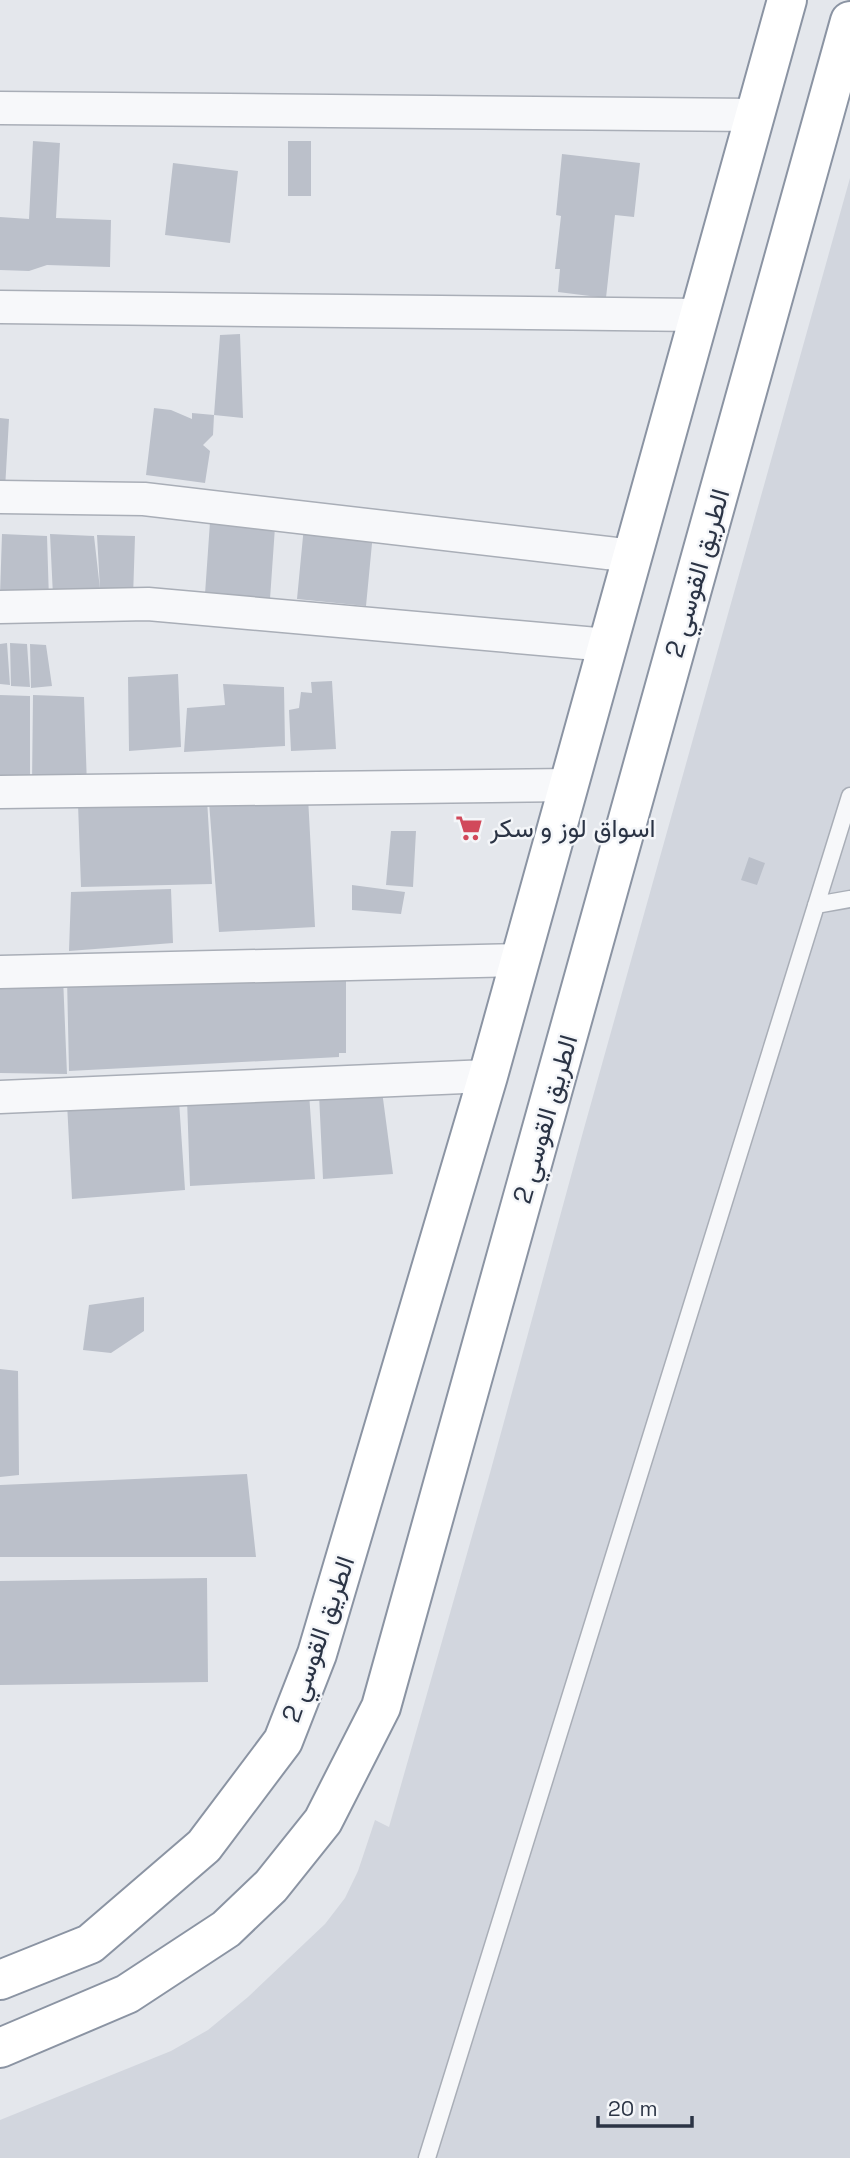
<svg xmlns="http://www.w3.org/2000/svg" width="850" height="2158" font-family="'Space Grotesk',Vazirmatn,sans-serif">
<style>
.built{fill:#d2d6de}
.building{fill:#bbc0ca}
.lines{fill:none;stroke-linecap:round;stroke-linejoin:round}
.service-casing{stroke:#a9aeb7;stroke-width:19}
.minor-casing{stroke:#a9aeb7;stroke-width:35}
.trunk-casing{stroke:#8b94a3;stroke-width:42}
.service{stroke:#f7f8fa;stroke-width:16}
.minor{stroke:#f7f8fa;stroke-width:32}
.trunk{stroke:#fff;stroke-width:38}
.labels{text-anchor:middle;stroke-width:5;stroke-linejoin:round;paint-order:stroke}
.street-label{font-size:26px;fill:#2b3445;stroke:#f4f6f9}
.poi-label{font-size:26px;fill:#2b3445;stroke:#f4f6f9;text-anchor:start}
</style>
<rect width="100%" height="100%" fill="#e4e7ec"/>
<path class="built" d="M 850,178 L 850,2158 L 0,2158 L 0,2120 L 171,2051 L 208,2030 L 248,1997 L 325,1924 L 345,1898 L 358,1871 L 375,1820 L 389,1827 L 490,1473 L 583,1132 Z"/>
<path class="building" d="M 33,141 L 60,143 L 56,218 L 111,220 L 110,267 L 47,265 L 29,271 L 0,270 L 0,217 L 29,219 Z
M 288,141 L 311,141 L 311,196 L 288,196 Z
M 562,154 L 640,163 L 634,217 L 615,215 L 606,298 L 558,292 L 560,269 L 555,269 L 561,216 L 556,215 Z
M 173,163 L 238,171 L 230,243 L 165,235 Z
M 240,334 L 243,418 L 214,415 L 213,435 L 203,445 L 210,451 L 205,483 L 146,475 L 154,408 L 171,410 L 192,419 L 192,413 L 214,415 L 220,335 Z
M 0,418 L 9,419 L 5,489 L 0,489 Z
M 210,522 L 275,527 L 270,599 L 205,594 Z
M 304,526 L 373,533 L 366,606 L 297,599 Z
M 2,534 L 47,536 L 49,600 L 0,595 Z
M 50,534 L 94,536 L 100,589 L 97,535 L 135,536 L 133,598 L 53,596 Z
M 7,643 L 10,685 L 0,684 L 0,644 Z
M 10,643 L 27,644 L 30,687 L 11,686 Z
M 30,644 L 46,645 L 52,686 L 31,688 Z
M 178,674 L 181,747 L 129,751 L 128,677 Z
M 332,681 L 336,749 L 291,751 L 289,710 L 299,708 L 301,692 L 312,693 L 311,682 Z
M 223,684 L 284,687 L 285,746 L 184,752 L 187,708 L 225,705 Z
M 0,695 L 30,696 L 30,782 L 0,784 Z
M 33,695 L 84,697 L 87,786 L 32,786 Z
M 308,797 L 315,927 L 219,932 L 209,802 Z
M 207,799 L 212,884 L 81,887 L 78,804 Z
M 391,831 L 416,831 L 413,887 L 386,885 Z
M 749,857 L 765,863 L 757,885 L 741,880 Z
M 352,885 L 405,892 L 401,914 L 352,910 Z
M 171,889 L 173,943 L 69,951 L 71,892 Z
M 346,968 L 346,1053 L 339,1053 L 339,1057 L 69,1071 L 67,977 Z
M 63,977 L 67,1074 L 0,1073 L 0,978 Z
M 382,1091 L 393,1174 L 323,1179 L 319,1094 Z
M 309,1093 L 315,1179 L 190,1186 L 187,1099 Z
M 179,1101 L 185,1190 L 72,1199 L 67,1103 Z
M 144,1297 L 144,1331 L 111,1353 L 83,1350 L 89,1305 Z
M 0,1369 L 18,1371 L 19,1475 L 0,1477 Z
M 247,1474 L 256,1557 L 0,1557 L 0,1485 Z
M 207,1578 L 208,1682 L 0,1685 L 0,1581 Z"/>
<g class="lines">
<defs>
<path id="service" d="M 816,905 L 850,899
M 427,2158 L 850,796"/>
<path id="minor" d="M 0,108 L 755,115
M 0,307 L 699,315
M 0,497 L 144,499 L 633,556
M 0,607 L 148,604 L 608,645
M 0,792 L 569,785
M 0,972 L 521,960
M 0,1097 L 488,1076"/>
<path id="trunk" d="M 0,1980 L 90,1944 L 204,1846 L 283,1741 L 317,1654 L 488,1076 L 787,0
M 0,2048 L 127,1994 L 226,1929 L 271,1886 L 323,1821 L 381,1707 L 850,21"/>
</defs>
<use href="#service" class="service-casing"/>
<use href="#minor" class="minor-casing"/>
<use href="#trunk" class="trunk-casing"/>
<use href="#service" class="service"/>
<use href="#minor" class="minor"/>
<use href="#trunk" class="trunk"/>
</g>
<defs>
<symbol id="supermarket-bare" viewBox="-9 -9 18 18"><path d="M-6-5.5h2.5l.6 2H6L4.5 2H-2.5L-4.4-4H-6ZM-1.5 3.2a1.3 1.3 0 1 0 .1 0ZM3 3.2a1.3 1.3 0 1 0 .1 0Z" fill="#d1495b" stroke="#f4f6f9" stroke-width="2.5" paint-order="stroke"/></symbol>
</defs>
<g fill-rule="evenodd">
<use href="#supermarket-bare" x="450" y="809" width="38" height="38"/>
</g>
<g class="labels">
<g class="street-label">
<text transform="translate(697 573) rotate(-74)" y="9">الطريق القوسي 2</text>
<text transform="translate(545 1119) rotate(-74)" y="9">الطريق القوسي 2</text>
<text transform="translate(318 1639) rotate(-71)" y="9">الطريق القوسي 2</text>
</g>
<g class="poi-label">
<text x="490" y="837">اسواق لوز و سكر</text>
</g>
</g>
<path d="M598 2116v10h94v-10" fill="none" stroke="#2b3445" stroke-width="3.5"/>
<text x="608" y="2116" font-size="21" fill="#2b3445" stroke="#f4f6f9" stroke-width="5" paint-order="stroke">20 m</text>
</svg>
